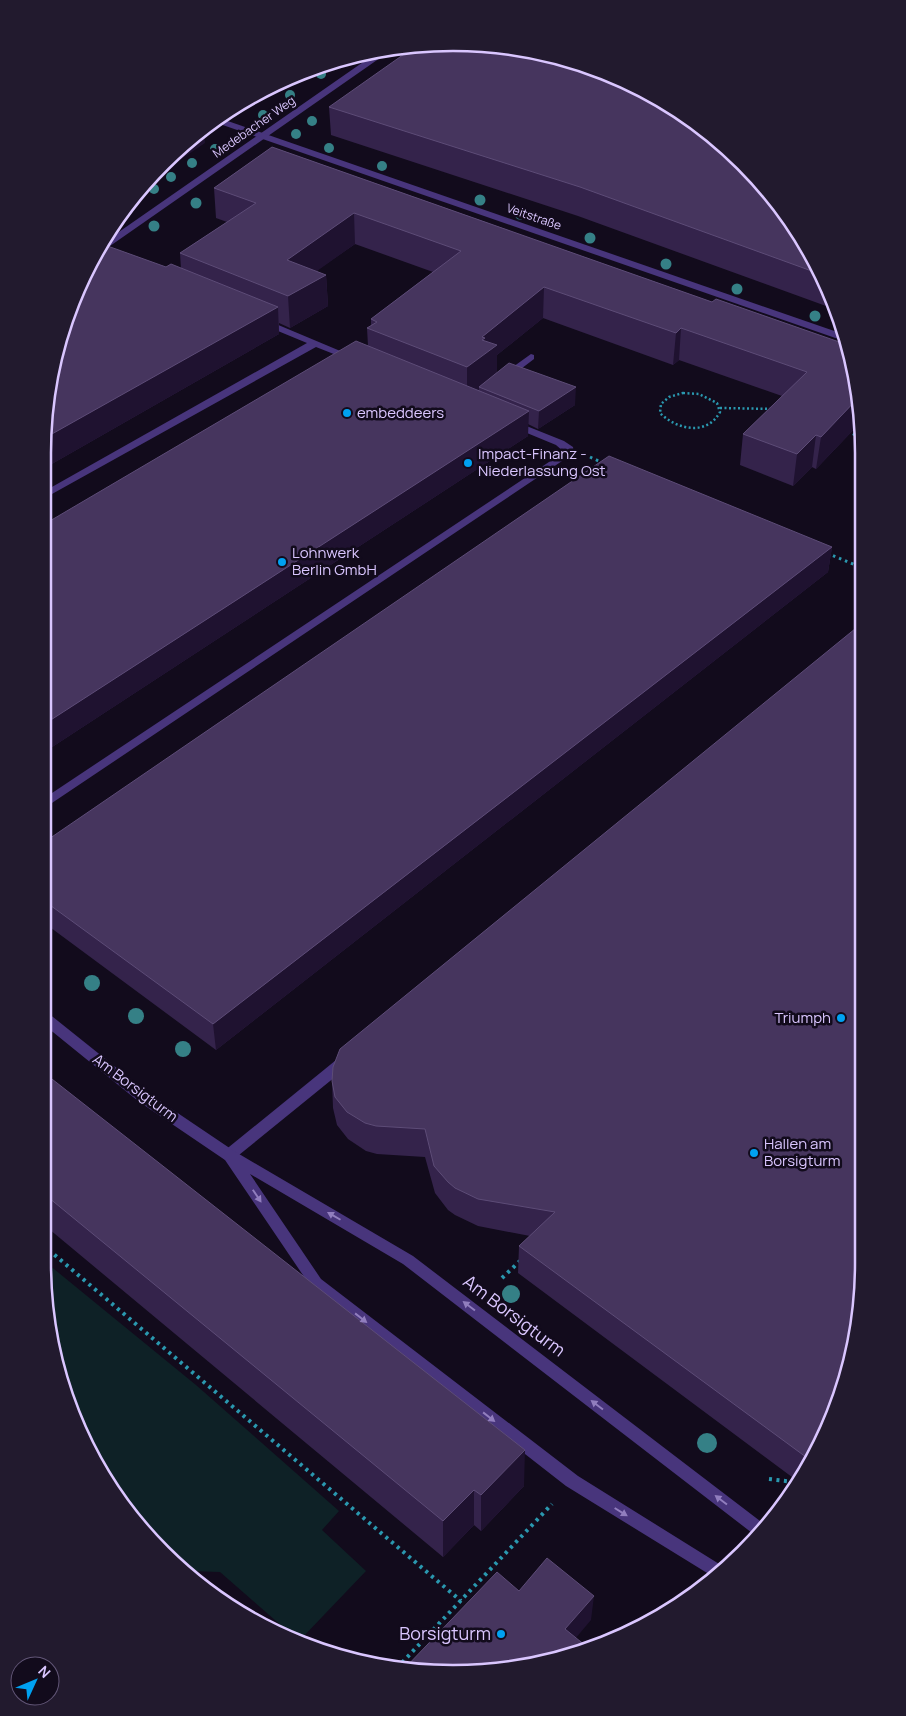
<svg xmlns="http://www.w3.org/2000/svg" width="906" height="1716" font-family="Manrope,sans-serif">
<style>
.green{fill:#0e2126}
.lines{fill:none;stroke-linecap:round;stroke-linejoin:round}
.path-far2{stroke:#2a98af;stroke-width:2.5;stroke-dasharray:2 2.5;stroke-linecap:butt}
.path-far1{stroke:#2a98af;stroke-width:3;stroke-dasharray:2.5 4;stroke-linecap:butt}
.path{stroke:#2a98af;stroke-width:4;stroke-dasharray:3 4.5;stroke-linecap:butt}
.service{fill:#48357c;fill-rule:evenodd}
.minor{fill:#48357c;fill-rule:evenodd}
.tertiary{fill:#48357c;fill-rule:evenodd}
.tree{fill:#358086}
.wall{fill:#34234b}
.shaded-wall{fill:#1f1230}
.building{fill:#46355e;stroke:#5d4c77}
.oneway{fill:#917ebe}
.poi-dot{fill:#00a1f1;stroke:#120b1c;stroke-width:2}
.labels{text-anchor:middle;stroke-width:5;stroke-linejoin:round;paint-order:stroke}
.far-street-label{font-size:12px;fill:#dac6ff;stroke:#120b1c}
.poi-label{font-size:15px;fill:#dac6ff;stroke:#120b1c;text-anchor:start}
.street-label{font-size:15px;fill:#dac6ff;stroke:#120b1c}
.near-street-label{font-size:18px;fill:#dac6ff;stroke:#120b1c}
.near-poi-label{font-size:18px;fill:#dac6ff;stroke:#120b1c;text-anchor:end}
.rim{fill:none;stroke:#dac6ff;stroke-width:2.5}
</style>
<rect width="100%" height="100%" fill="#120b1c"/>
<path class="green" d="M 43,1260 L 196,1385 L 339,1511 L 322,1530 L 366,1571 L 301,1639 L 292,1635 L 220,1572 L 189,1571 L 128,1513 L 64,1395 Z"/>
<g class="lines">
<path class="path-far2" d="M 683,393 L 699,394 L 717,403 L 720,412 C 707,436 677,430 660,413 L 661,404 L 669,397 Z
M 720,408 L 774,409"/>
<path class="path-far1" d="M 847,431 L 860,437
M 590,457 L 603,463
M 827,553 L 860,567"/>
<path class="path" d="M 43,1245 L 461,1601
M 502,1278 L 520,1261
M 769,1479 L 794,1482
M 397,1668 L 552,1504"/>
<path class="service" d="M 264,319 L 357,358 L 355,360 L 349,360 L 316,347 L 43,499 L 43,492 L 307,343 L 261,324 L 259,322 Z
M 531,354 L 534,355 L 534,359 L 509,378 L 503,378 L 503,374 Z
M 514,421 L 564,441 L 573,447 L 574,453 L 43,809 L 43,799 L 564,452 L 556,445 L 510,426 L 510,422 Z
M 346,1055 L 351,1056 L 353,1060 L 351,1064 L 234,1159 L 229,1161 L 224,1159 L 222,1155 L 224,1151 L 341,1056 Z"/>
<path class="minor" d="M 390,48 L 390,51 L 100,253 L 96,254 L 103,243 L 379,51 Z
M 43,1012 L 48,1013 L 148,1093 L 234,1151 L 413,1256 L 764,1524 L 756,1536 L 403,1264 L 250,1174 L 321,1279 L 578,1476 L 724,1567 L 712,1576 L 566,1486 L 311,1287 L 225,1160 L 138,1101 L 43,1024 Z"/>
<path class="tertiary" d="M 219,118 L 843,334 L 844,341 L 214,122 Z"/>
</g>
<g class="tree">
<circle cx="321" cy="74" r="5"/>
<circle cx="290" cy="95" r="5"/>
<circle cx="263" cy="115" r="5"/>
<circle cx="312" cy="121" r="5"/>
<circle cx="296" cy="134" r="5"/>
<circle cx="329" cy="148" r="5"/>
<circle cx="215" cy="149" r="5"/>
<circle cx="192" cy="163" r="5"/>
<circle cx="382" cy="166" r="5"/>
<circle cx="171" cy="177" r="5"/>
<circle cx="154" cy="189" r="5"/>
<circle cx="480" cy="200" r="5.5"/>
<circle cx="196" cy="203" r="5.5"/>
<circle cx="520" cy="214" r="5.5"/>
<circle cx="154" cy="226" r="5.5"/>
<circle cx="590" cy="238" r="5.5"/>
<circle cx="666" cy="264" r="5.5"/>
<circle cx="737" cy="289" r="5.5"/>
<circle cx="815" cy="316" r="5.5"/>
<circle cx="92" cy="983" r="8"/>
<circle cx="136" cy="1016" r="8"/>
<circle cx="183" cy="1049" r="8"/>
<circle cx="511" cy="1294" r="9"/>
<circle cx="707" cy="1443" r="10"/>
</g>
<path class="wall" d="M 329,107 L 794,225 L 832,296 L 835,305 L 829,303 L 826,306 L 578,216 L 331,135 Z
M 272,147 L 712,302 L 860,399 L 860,426 L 858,425 L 816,469 L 812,467 L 793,486 L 740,465 L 743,434 L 782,396 L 679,360 L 673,365 L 543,318 L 497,355 L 497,373 L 575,405 L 538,429 L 528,424 L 528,436 L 43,753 L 43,525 L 368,346 L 367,328 L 371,326 L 371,319 L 433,272 L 355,244 L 316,271 L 326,275 L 328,306 L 290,328 L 279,323 L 279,334 L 43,469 L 43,426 L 166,267 L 181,269 L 180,253 L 227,222 L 216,218 L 214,188 Z
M 832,547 L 828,572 L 216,1050 L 43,922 L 43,843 Z
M 861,624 L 821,1445 L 796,1480 L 518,1273 L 519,1246 L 530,1236 L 478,1226 L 455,1215 L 448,1210 L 435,1193 L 425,1157 L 377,1154 L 366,1151 L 348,1139 L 337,1125 L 333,1108 L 332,1081 Z
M 43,1072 L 524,1486 L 481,1531 L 474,1525 L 443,1557 L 43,1224 Z"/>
<path class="shaded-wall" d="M 263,91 L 252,98 L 246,99 L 248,97 Z
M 204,129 L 205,143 L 146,183 L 183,144 Z
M 354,213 L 355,244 L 289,291 L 287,260 Z
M 326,275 L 328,306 L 290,328 L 288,296 Z
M 544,287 L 543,318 L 497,355 L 497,376 L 479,387 L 479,390 L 467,399 L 467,367 L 482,337 Z
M 828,288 L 831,293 L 829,303 L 826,306 Z
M 278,307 L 279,334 L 43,469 L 43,439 Z
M 681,328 L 679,360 L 673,365 L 676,333 Z
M 576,387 L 575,405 L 538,429 L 539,411 Z
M 859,397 L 860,410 L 858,425 L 816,469 L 821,437 Z
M 529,411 L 528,436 L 43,753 L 43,725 Z
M 816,435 L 812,467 L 793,486 L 797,454 Z
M 832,547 L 828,572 L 216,1050 L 213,1024 Z
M 525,1450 L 524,1486 L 481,1531 L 481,1495 Z
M 474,1490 L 474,1525 L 443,1557 L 443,1521 Z
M 594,1596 L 591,1620 L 564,1652 L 565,1629 Z"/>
<path class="building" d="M 480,43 L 560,57 L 635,85 L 723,144 L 755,180 L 754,180 L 756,181 L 794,225 L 820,274 L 580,187 L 329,107 L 417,45 Z
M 272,147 L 712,302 L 716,299 L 845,344 L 859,397 L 821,437 L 816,435 L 797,454 L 743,434 L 807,372 L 681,328 L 676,333 L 544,287 L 482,337 L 485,338 L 482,340 L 497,345 L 467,367 L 367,328 L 377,322 L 371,319 L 461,251 L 354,213 L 287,260 L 326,275 L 288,296 L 180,253 L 256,203 L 214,188 Z
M 102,244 L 166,267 L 171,264 L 278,307 L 43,439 L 43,426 L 57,346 L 85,271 Z
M 356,341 L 529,411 L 43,725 L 43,525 Z
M 509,363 L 576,387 L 539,411 L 479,387 Z
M 609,456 L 832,547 L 213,1024 L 43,900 L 43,843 Z
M 861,624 L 863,1290 L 850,1369 L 821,1445 L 810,1460 L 519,1246 L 555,1212 L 478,1199 L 455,1188 L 448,1182 L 434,1166 L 425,1129 L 376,1126 L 365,1123 L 347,1112 L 335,1097 L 332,1081 L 333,1067 L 340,1049 Z
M 43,1072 L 525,1450 L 481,1495 L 474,1490 L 443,1521 L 43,1193 Z
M 547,1558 L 594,1596 L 565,1629 L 586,1646 L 506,1670 L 426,1673 L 404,1669 L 497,1572 L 519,1591 Z"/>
<defs><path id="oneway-solid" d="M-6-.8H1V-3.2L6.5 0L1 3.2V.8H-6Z" transform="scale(1.25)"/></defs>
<g class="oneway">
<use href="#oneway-solid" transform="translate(257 1196) rotate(56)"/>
<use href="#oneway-solid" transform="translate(334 1216) rotate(-150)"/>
<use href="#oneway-solid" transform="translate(469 1306) rotate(-143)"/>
<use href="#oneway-solid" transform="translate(361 1318) rotate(38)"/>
<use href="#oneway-solid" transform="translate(597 1405) rotate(-143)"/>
<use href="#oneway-solid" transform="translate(489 1417) rotate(38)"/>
<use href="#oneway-solid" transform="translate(721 1500) rotate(-143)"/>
<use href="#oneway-solid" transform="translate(621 1512) rotate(32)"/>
</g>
<g class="poi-dot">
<circle cx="347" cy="413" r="5"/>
<circle cx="468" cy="463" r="5"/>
<circle cx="282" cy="562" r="5"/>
<circle cx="841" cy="1018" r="5"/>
<circle cx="754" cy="1153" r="5"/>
<circle cx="501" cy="1634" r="5"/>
</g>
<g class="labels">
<g class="far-street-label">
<text transform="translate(254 127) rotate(-35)" y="4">Medebacher Weg</text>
<text transform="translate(534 217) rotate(19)" y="4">Veitstraße</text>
</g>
<g class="poi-label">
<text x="357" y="418">embeddeers</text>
<text x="478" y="459">Impact-Finanz -<tspan x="478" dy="17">Niederlassung Ost</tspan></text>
<text x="292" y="558">Lohnwerk<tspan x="292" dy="17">Berlin GmbH</tspan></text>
<text x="831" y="1023" text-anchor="end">Triumph</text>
<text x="764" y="1149">Hallen am<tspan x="764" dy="17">Borsigturm</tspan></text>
</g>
<g class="street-label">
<text transform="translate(135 1088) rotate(37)" y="5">Am Borsigturm</text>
</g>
<g class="near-street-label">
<text transform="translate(514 1316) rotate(37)" y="6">Am Borsigturm</text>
</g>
<g class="near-poi-label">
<text x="491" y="1640">Borsigturm</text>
</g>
</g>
<path d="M0 0H906V1716H0ZM453 51H453A402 402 0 0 1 855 453V1263A402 402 0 0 1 453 1665H453A402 402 0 0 1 51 1263V453A402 402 0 0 1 453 51Z" fill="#221a2e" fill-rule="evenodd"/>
<path class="rim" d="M453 51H453A402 402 0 0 1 855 453V1263A402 402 0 0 1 453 1665H453A402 402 0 0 1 51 1263V453A402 402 0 0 1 453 51Z"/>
<g transform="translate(35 1681) rotate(46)"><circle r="24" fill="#120b1c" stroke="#625677"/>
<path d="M0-4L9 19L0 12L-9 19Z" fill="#00a1f1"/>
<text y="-8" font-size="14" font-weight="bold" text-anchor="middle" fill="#dac6ff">N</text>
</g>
</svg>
